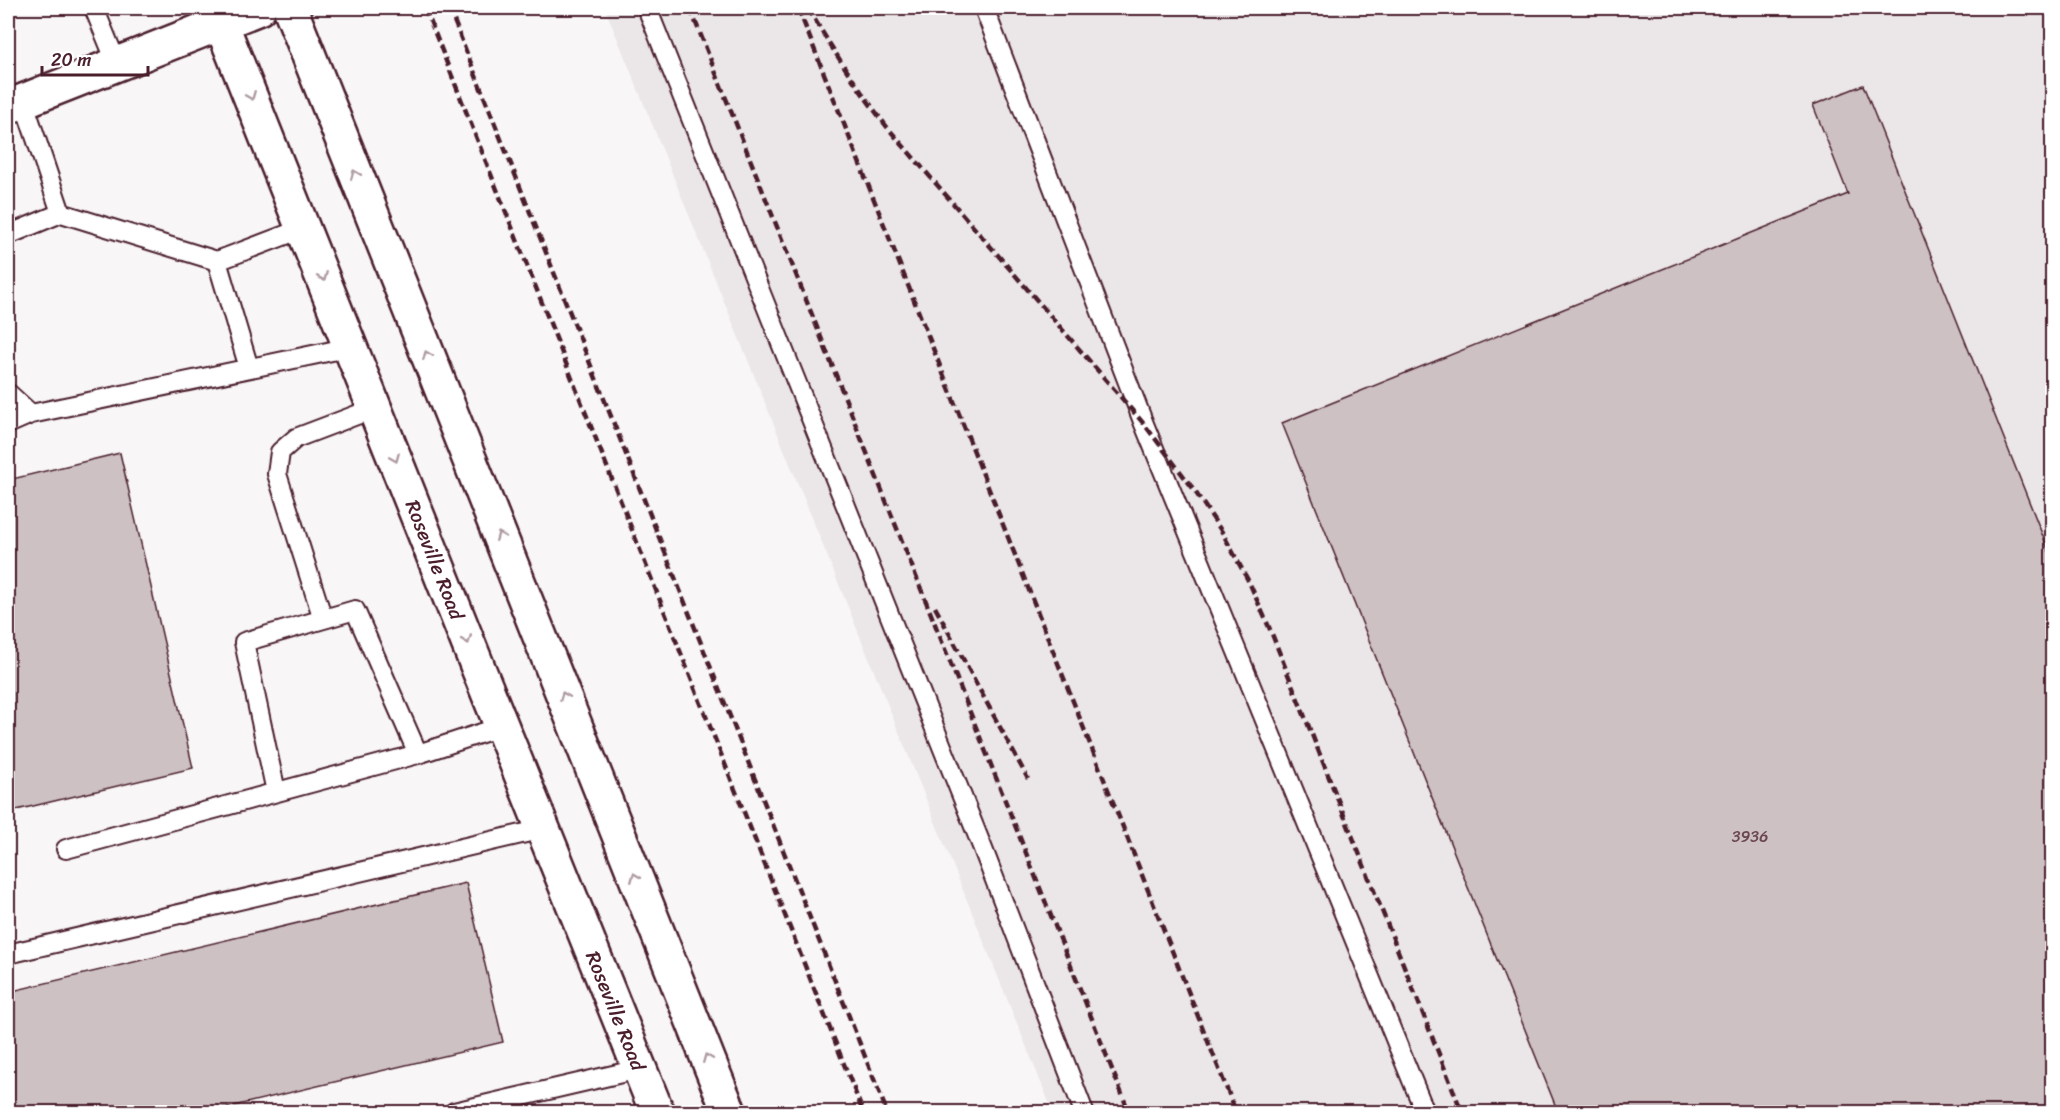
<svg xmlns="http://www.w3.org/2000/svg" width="2060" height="1120" font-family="Sriracha,sans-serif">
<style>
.built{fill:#ebe6e8}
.building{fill:#cdc1c4;stroke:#4a1f2b;stroke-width:1.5}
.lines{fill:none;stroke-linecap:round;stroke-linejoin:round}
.lane-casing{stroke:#4a1f2b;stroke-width:22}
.secondary-casing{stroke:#4a1f2b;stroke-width:38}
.lane{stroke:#fff;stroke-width:18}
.secondary{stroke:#fff;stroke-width:33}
.rail{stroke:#4a1f2b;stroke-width:4.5;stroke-dasharray:9 4.5;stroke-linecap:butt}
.oneway{stroke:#ae9aa0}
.labels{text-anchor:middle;stroke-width:4.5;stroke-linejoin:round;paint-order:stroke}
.number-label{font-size:16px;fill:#6b4851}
.street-label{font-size:20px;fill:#4a1f2b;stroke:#fff}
</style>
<rect width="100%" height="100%" fill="#f8f6f7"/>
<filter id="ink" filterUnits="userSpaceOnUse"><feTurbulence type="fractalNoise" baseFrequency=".0167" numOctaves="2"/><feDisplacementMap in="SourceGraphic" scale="12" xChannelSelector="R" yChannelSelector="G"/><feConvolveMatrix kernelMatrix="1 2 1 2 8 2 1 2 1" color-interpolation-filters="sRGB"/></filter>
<g filter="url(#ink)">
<path class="built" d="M 605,8 L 2052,8 L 2052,1112 L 1053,1112 Z"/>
<path class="building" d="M 1863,85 L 2052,559 L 2052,1112 L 1558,1112 L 1282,423 L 1848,194 L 1813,105 Z
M 120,453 L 193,768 L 8,812 L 8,480 Z
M 466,883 L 503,1042 L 208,1112 L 8,1112 L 8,992 Z"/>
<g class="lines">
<defs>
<path id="lane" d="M 94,8 L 117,64
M 647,8 L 983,849 L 1084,1112
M 984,8 L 1144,424 L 1425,1112
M 23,100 L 61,213
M 8,235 L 61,213 L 217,261 L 304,228
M 217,261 L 249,368
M 8,393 L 31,414 L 351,347
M 8,424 L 31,414
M 323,619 L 277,474 L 280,452 L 296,438 L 375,408
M 276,792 L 244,642 L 355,610 L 418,754
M 66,849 L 418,754 L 500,727
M 8,954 L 543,829
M 454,1112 L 639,1069"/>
<g id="secondary">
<path id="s1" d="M 215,8 C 363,376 507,745 657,1112"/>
<path d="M 290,8 L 729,1112"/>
<path d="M 8,107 L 259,8"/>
</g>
</defs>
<use href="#lane" class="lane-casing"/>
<use href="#secondary" class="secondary-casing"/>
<use href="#lane" class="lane"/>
<use href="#secondary" class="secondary"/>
<path class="rail" d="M 425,8 L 863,1112
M 449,8 L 887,1112
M 690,8 L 1129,1112
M 798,8 L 1236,1112
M 808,8 C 832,49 858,89 887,127 L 1144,424 L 1192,487 L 1222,532 L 1249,582 L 1272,634 L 1462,1112
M 935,607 L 1028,779"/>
</g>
<defs><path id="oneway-chevron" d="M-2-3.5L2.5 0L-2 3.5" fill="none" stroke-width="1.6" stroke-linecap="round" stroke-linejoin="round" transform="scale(1.5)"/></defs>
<g class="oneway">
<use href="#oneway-chevron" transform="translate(251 96) rotate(68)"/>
<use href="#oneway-chevron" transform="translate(355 174) rotate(-112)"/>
<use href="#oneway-chevron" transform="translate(323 277) rotate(68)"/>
<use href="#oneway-chevron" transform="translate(427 355) rotate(-112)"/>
<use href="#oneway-chevron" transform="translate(395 458) rotate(68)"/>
<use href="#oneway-chevron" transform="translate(500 536) rotate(-112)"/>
<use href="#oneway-chevron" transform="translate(467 640) rotate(69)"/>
<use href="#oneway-chevron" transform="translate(564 696) rotate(-112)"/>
<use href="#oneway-chevron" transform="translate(635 877) rotate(-112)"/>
<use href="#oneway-chevron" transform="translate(707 1058) rotate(-112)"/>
</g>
</g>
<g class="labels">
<g class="number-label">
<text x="1750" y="842">3936</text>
</g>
<g class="street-label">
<text dy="7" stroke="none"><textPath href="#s1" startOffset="594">Roseville Road</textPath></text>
<text dy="7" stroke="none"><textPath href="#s1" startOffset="1080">Roseville Road</textPath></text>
</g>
</g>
<rect width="2060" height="1120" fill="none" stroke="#fff" stroke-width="30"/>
<rect x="15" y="15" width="2030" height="1090" fill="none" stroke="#4a1f2b" stroke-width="2" filter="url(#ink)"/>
<path d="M42 66v9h106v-9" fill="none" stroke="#4a1f2b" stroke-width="3"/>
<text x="51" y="66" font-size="18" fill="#4a1f2b" stroke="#ffffff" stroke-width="4.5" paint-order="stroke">20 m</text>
</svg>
